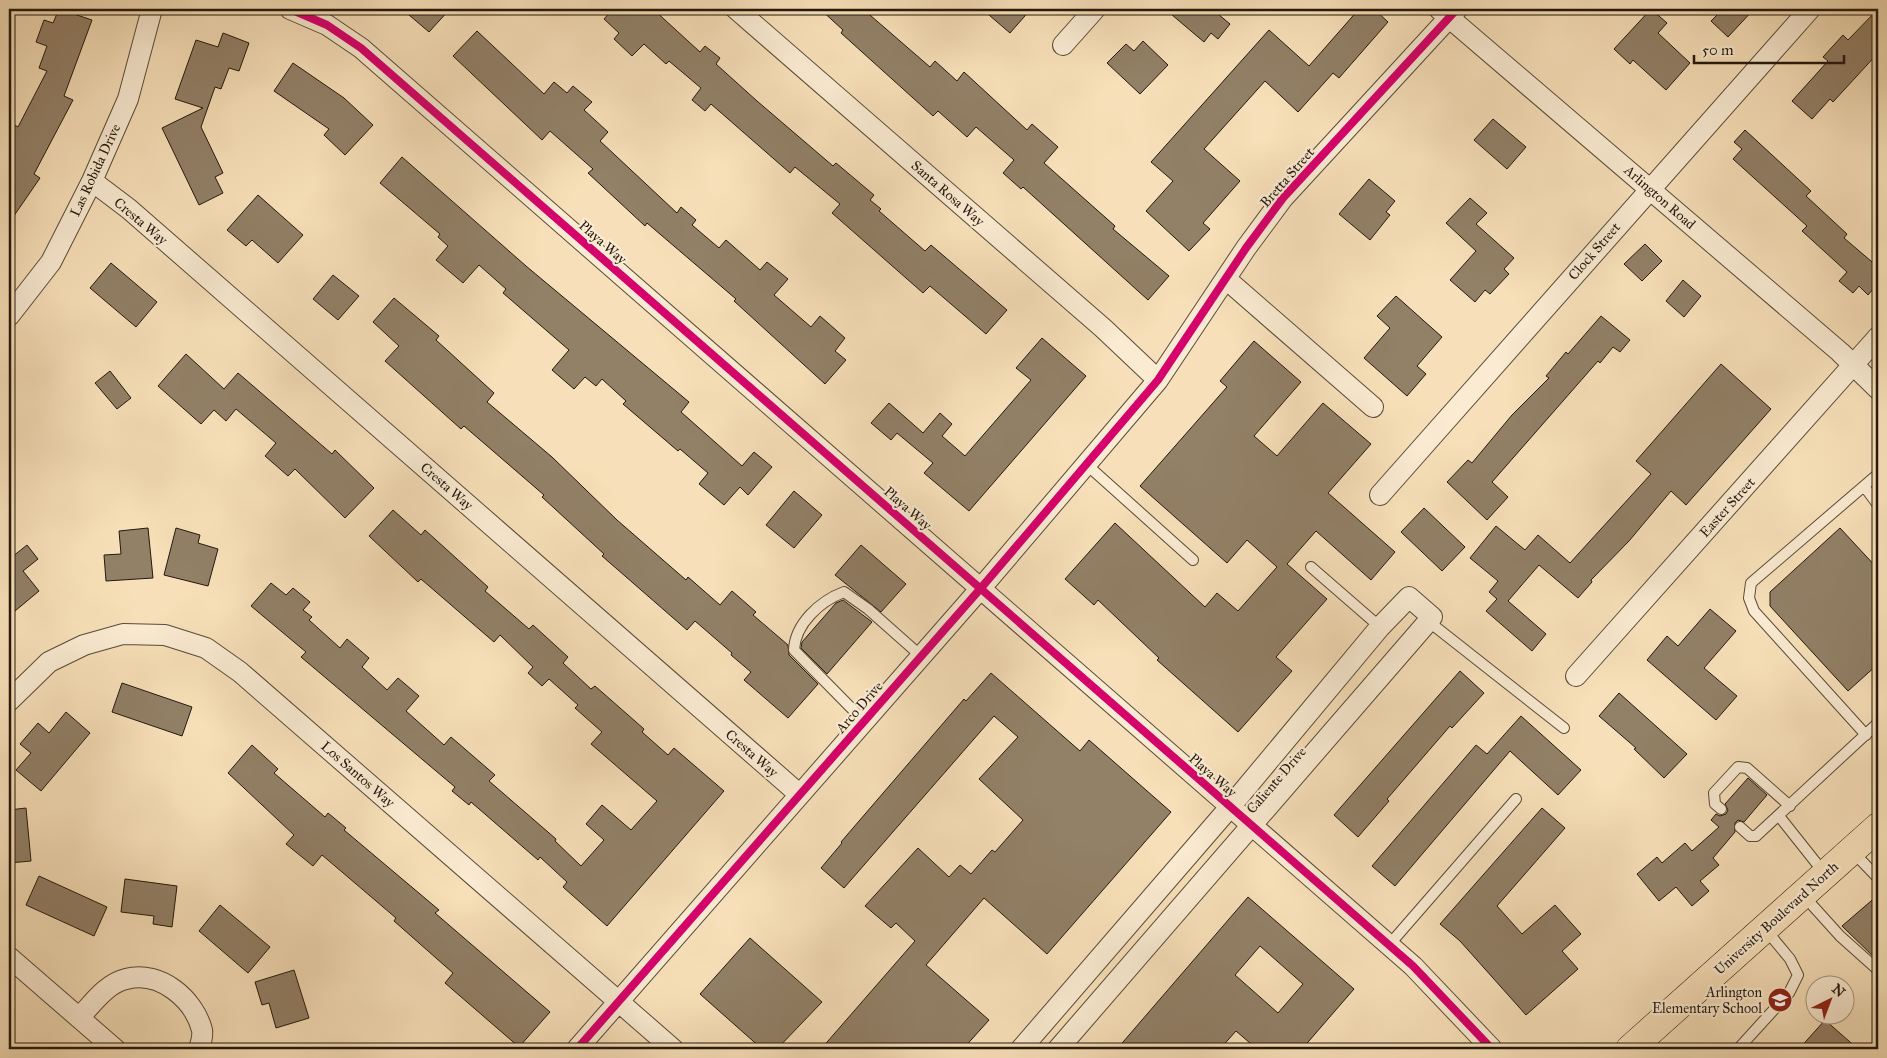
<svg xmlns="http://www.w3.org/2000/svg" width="1887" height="1058" font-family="'IM FELL Great Primer',serif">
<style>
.building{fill:#928067;stroke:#24180e;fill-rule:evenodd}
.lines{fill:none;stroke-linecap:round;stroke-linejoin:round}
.service-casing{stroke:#594a39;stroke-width:12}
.minor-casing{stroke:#594a39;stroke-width:22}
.primary-casing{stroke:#24180e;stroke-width:29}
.service{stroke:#faebd2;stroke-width:10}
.minor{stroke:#faebd2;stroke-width:20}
.primary{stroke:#f7e0b9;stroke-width:28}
.cycleway-casing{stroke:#faebd2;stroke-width:11}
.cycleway{stroke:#d6006c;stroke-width:8}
.labels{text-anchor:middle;stroke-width:4.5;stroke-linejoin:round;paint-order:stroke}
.street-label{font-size:14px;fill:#24180e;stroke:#faebd2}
.poi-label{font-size:14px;fill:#24180e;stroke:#faebd2;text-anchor:end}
</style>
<rect width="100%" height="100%" fill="#f7e0b9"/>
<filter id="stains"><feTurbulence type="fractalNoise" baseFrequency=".004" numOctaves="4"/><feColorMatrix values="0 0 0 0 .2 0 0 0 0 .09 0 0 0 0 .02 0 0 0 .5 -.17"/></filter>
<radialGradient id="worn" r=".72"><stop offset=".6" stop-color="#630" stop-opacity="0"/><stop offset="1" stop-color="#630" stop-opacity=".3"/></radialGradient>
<path class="building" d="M 59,9 L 92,20 L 64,96 L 73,100 L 34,174 L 40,178 L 9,223 L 9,122 L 18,127 L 47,71 L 39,68 L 47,46 L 36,42 L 44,20 L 53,23 Z
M 402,9 L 450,9 L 429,32 Z
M 613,9 L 653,9 L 700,52 L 705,46 L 720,58 L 716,64 L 757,101 L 833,166 L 836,163 L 874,195 L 870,200 L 881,209 L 879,211 L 925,251 L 931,245 L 1007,310 L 986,334 L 930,286 L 923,293 L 832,213 L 840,204 L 795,167 L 790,173 L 711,104 L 705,111 L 692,100 L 701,88 L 669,61 L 666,64 L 644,44 L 632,56 L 614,39 L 619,33 L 604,19 Z
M 820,9 L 863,9 L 930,67 L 935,61 L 957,81 L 964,72 L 1027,130 L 1032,124 L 1058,147 L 1044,163 L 1115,226 L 1113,229 L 1169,276 L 1148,300 L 1023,187 L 1021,189 L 1003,173 L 1014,160 L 976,127 L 967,137 L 938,111 L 933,116 L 841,33 L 843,30 Z
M 982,9 L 1031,9 L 1010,33 Z
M 1165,9 L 1212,9 L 1230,24 L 1218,39 L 1211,33 L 1204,42 Z
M 1359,9 L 1374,9 L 1388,22 L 1339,78 L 1333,73 L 1298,112 L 1265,81 L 1204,149 L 1240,181 L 1203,223 L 1210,229 L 1189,251 L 1146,211 L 1173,181 L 1151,162 L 1269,30 L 1309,66 Z
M 1651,9 L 1667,23 L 1658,33 L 1690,63 L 1666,90 L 1633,60 L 1630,64 L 1614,49 Z
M 1723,9 L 1754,9 L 1728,37 L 1711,21 Z
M 1878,9 L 1878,53 L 1833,102 L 1830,99 L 1812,119 L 1792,101 L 1828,61 L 1823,57 L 1843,35 L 1848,40 Z
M 477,31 L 544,94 L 554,82 L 567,93 L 573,86 L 592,102 L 584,110 L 608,132 L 600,141 L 677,213 L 681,207 L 696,220 L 692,225 L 719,248 L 726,240 L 760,270 L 767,262 L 788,279 L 774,295 L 811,327 L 820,316 L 845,338 L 835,351 L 846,360 L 825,384 L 734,301 L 736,299 L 647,223 L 645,226 L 588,173 L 593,169 L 550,131 L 542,140 L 453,56 Z
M 223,33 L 249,43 L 239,71 L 229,68 L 221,89 L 215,87 L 201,127 L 223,173 L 215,177 L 223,193 L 199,205 L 162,128 L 203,108 L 175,99 L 196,40 L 218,47 Z
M 1143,41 L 1168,65 L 1140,94 L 1107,63 L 1126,44 L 1134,51 Z
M 293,63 L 344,98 L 373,125 L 345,155 L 324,135 L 329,129 L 274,91 Z
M 1493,119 L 1526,147 L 1507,169 L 1474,140 Z
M 1745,130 L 1811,191 L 1806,196 L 1847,234 L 1844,238 L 1878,267 L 1878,283 L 1868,295 L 1859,286 L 1853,293 L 1839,281 L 1847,272 L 1802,231 L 1807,226 L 1733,159 L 1742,149 L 1734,142 Z
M 402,157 L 526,266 L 689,402 L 681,412 L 742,466 L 754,452 L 772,467 L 748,495 L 740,487 L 724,505 L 699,484 L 708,473 L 680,449 L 678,451 L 623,404 L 626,401 L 602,379 L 596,386 L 585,377 L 574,389 L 552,370 L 569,350 L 503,293 L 506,289 L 479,265 L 463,283 L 436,260 L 448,246 L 438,237 L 440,234 L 380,183 Z
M 1369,179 L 1395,201 L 1386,212 L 1390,215 L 1370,240 L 1339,214 Z
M 258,195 L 303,235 L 278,263 L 252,240 L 246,246 L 227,230 Z
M 1470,198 L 1487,213 L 1476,224 L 1514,258 L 1504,269 L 1509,274 L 1490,294 L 1485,290 L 1475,302 L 1450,280 L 1476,251 L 1446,223 Z
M 1645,244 L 1662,261 L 1642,281 L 1624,264 Z
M 111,263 L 157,302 L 136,327 L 90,288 Z
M 333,275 L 359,296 L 338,320 L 313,299 Z
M 1683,280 L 1701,296 L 1684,317 L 1666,301 Z
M 1396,296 L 1442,337 L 1417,366 L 1426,374 L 1407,396 L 1364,358 L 1390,328 L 1377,316 Z
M 394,298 L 439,336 L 436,340 L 494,393 L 487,402 L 552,457 L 617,520 L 686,580 L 688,577 L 720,605 L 732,591 L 756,612 L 753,615 L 788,645 L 789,655 L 818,684 L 788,718 L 744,680 L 751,672 L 731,655 L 732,653 L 695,621 L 687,630 L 602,556 L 604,554 L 542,497 L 544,495 L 464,426 L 461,429 L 385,361 L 399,346 L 373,322 Z
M 1601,316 L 1630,340 L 1620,352 L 1613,347 L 1600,363 L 1598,361 L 1492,482 L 1508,497 L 1487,520 L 1447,482 L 1468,460 L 1472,463 L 1512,415 L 1549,378 L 1546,376 L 1566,352 L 1568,354 Z
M 1042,338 L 1086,376 L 969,511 L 924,473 L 933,463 L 897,433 L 891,440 L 871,423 L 889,403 L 923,433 L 940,413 L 952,424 L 942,436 L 965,456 L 1031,380 L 1016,368 Z
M 1254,341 L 1301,382 L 1254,436 L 1277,456 L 1323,403 L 1371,444 L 1328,493 L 1395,552 L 1371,580 L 1316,531 L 1287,564 L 1327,599 L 1276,657 L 1292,671 L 1238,732 L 1157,660 L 1159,658 L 1098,600 L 1094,605 L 1065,579 L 1115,523 L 1205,607 L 1217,593 L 1238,611 L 1277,567 L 1247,540 L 1227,563 L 1140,486 L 1227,387 L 1220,381 Z
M 186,354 L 224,389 L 238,373 L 332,454 L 335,450 L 374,488 L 345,518 L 295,469 L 288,476 L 265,456 L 276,443 L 236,409 L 226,421 L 214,410 L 201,424 L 158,386 Z
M 1721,364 L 1771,409 L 1686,505 L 1671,491 L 1629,541 L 1591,580 L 1592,582 L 1578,598 L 1539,565 L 1508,601 L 1546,634 L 1532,651 L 1486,611 L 1497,599 L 1489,592 L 1498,581 L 1470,558 L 1496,526 L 1525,550 L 1538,535 L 1570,563 L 1651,474 L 1636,461 Z
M 110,371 L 131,398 L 117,409 L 95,383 Z
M 794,491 L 822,515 L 794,548 L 766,525 Z
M 1424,508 L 1465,547 L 1442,571 L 1401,532 Z
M 393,510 L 421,535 L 425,530 L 488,587 L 485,591 L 529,629 L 533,625 L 568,657 L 563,663 L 591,689 L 595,686 L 644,729 L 642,732 L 668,755 L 674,748 L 724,791 L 607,926 L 563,887 L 567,882 L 540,857 L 538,860 L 471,802 L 469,805 L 452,791 L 455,787 L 301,657 L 306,652 L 251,606 L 271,583 L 286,595 L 293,588 L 310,602 L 303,610 L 312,617 L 309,620 L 340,648 L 347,639 L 369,658 L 362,667 L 387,690 L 398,678 L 419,696 L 406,711 L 444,745 L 451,737 L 495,775 L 489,781 L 556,839 L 555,841 L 581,866 L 604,840 L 586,824 L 602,805 L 631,830 L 657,801 L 591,744 L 602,732 L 575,708 L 578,705 L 549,679 L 542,686 L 528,673 L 533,667 L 500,635 L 494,642 L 421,579 L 418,582 L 369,536 Z
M 148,528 L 153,578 L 106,581 L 104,555 L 121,554 L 119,531 Z
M 176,528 L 200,535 L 198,543 L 218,549 L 208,586 L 164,575 Z
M 1840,528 L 1878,569 L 1878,664 L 1848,691 L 1770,606 L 1770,592 Z
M 27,545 L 38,559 L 23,571 L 39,591 L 9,616 L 9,553 L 12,557 Z
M 861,545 L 906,584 L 881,612 L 835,575 Z
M 843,600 L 872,622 L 827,674 L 801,648 L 802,642 L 836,603 Z
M 1710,609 L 1736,631 L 1704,668 L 1737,696 L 1716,720 L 1647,660 L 1667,636 L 1678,646 Z
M 1460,671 L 1484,693 L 1452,728 L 1450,726 L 1387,799 L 1389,801 L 1358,837 L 1334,815 Z
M 991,673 L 1080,751 L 1089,740 L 1171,812 L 1047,954 L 984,898 L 926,965 L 989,1020 L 963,1049 L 821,1049 L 915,941 L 896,923 L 891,928 L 865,906 L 918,848 L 949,877 L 960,865 L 971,874 L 992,850 L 995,852 L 1023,820 L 979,779 L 1018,737 L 994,716 L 844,888 L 821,868 L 842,843 L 841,842 L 964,699 L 966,701 Z
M 122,683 L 192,707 L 182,736 L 112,712 Z
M 1619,693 L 1687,754 L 1664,778 L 1634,749 L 1636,748 L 1599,716 Z
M 66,712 L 90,733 L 41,791 L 16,770 L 31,753 L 20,744 L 38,723 L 49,733 Z
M 1521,716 L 1581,770 L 1558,795 L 1510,751 L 1395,886 L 1372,866 L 1476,745 L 1487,754 Z
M 252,745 L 278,769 L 274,773 L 325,817 L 328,813 L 346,828 L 344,830 L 439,910 L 435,913 L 550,1012 L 519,1047 L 445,983 L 453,973 L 394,921 L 396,918 L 322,855 L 313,866 L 286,844 L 294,835 L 228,773 Z
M 1748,778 L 1767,795 L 1744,822 L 1738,820 L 1735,823 L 1735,832 L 1713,858 L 1719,865 L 1700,881 L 1709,891 L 1692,906 L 1676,887 L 1659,901 L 1637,874 L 1657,857 L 1662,863 L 1685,843 L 1692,851 L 1719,827 L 1711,820 L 1716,814 L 1720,816 L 1726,814 L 1728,810 L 1725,804 Z
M 26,808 L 31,861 L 9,863 L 9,810 Z
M 1542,808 L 1565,828 L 1497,906 L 1522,934 L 1555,905 L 1581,934 L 1562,951 L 1578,969 L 1526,1015 L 1460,941 L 1440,924 Z
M 39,876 L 107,907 L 94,936 L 26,905 Z
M 125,879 L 177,886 L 172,927 L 153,924 L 154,916 L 121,912 Z
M 1878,895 L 1878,961 L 1842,926 Z
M 1248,897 L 1354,989 L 1302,1049 L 1257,1049 L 1236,1031 L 1220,1049 L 1117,1049 ZM 1260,946 L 1303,984 L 1278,1013 L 1235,975 Z
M 220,905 L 270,947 L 248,973 L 199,931 Z
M 750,938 L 822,1002 L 777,1049 L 762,1049 L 700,994 Z
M 294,970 L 309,1018 L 276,1028 L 269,1003 L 262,1005 L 255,982 Z
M 1825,1020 L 1858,1049 L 1799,1049 Z"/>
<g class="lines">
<defs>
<path id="service" d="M 1086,464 L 1193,560
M 1878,474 L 1864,486 L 1878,505
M 1864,486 L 1751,583 L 1749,598 L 1754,611 L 1866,735
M 1311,567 L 1380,627
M 1428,621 L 1564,728
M 864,721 L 794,650 C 795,624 820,601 844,592 L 868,609 L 921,656
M 1721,809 L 1715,804 L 1714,793 L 1738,767 L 1747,768 L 1790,806
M 1779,816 L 1825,874
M 1740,827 L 1750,836 L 1756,836 L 1878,723
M 1853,852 L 1878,878
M 1803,895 L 1840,936 L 1878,970
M 1389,945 L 1516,799
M 1738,1049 L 1789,993 L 1798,975 L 1790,959 L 1766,930"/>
<path id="minor" d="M 290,9 L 327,25 L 361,48 L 1413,966 L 1492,1049
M 736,9 L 1103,328 L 1158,380
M 1439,9 L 1840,352 L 1878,389
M 1063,45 L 1095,9
M 92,181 L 129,209 L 799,794
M 1226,279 L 1373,407
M 9,316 L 51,262 L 92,181 L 128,99 L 152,9
M 1380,495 L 1810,9
M 1576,676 L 1878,337
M 9,701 L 49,662 L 84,645 L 123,634 L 165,635 L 206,648 L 240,672 L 673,1049
M 9,957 L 115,1049
M 79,1018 C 92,1004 107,983 126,979 C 160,970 194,999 202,1030 C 203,1036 201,1043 199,1049
M 577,1049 L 981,588 L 1158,380 L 1246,248 L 1283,198 L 1457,9
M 1021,1049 L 1230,807 L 1380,627 L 1409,597 L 1432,617 L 1058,1049"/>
<path id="primary" d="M 1630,1049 L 1878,827"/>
</defs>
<use href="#service" class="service-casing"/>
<use href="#minor" class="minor-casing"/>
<use href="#primary" class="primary-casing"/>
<use href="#service" class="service"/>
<use href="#minor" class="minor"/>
<use href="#primary" class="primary"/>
<defs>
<path id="cycleway" d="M 290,9 L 327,25 L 361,48 L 1413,966 L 1492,1049
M 577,1049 L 981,588 L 1158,380 L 1246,248 L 1283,198 L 1457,9"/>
</defs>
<use href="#cycleway" class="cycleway-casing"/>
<use href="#cycleway" class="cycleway"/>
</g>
<defs>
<symbol id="school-disc" viewBox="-11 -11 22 22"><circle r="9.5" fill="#8f2418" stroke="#faebd2"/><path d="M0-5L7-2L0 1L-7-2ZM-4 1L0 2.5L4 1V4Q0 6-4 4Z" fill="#fff"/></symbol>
</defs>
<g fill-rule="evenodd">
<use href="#school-disc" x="1766" y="986" width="28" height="28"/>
</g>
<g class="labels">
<g class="street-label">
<text transform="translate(95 170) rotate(-65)" y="5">Las Robida Drive</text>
<text transform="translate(1287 177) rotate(-49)" y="5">Bretta Street</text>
<text transform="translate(948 193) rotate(41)" y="5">Santa Rosa Way</text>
<text transform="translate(1660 197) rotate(41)" y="5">Arlington Road</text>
<text transform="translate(141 221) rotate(40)" y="5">Cresta Way</text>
<text transform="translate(603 242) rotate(41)" y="5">Playa Way</text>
<text transform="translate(1594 251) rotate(-49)" y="5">Clock Street</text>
<text transform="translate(447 486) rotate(41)" y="5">Cresta Way</text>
<text transform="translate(1727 507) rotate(-48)" y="5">Easter Street</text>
<text transform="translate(908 508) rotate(41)" y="5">Playa Way</text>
<text transform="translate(859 707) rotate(-49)" y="5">Arco Drive</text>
<text transform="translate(752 753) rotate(41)" y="5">Cresta Way</text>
<text transform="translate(358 774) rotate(41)" y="5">Los Santos Way</text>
<text transform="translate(1213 775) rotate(41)" y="5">Playa Way</text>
<text transform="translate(1276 780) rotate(-49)" y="5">Caliente Drive</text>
<text transform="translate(1776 918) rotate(-42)" y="5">University Boulevard North</text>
</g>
<g class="poi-label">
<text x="1762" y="997">Arlington<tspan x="1762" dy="16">Elementary School</tspan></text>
</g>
</g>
<rect width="1887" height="1058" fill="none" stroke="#f7e0b9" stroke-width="30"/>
<rect x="10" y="10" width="1867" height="1038" fill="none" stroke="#24180e" stroke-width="2.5"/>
<rect x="15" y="15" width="1857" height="1028" fill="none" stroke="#24180e"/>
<g transform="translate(1830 1000) rotate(42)"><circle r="24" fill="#faebd2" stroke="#a49784"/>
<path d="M0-4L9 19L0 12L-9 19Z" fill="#8f2418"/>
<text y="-8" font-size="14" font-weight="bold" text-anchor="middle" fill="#24180e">N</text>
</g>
<path d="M1694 55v8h150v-8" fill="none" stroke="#24180e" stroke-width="2.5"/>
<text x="1702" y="55" font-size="15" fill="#24180e" stroke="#faebd2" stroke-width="4" paint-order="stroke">50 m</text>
<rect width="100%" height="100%" filter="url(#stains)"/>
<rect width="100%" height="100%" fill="url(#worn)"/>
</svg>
